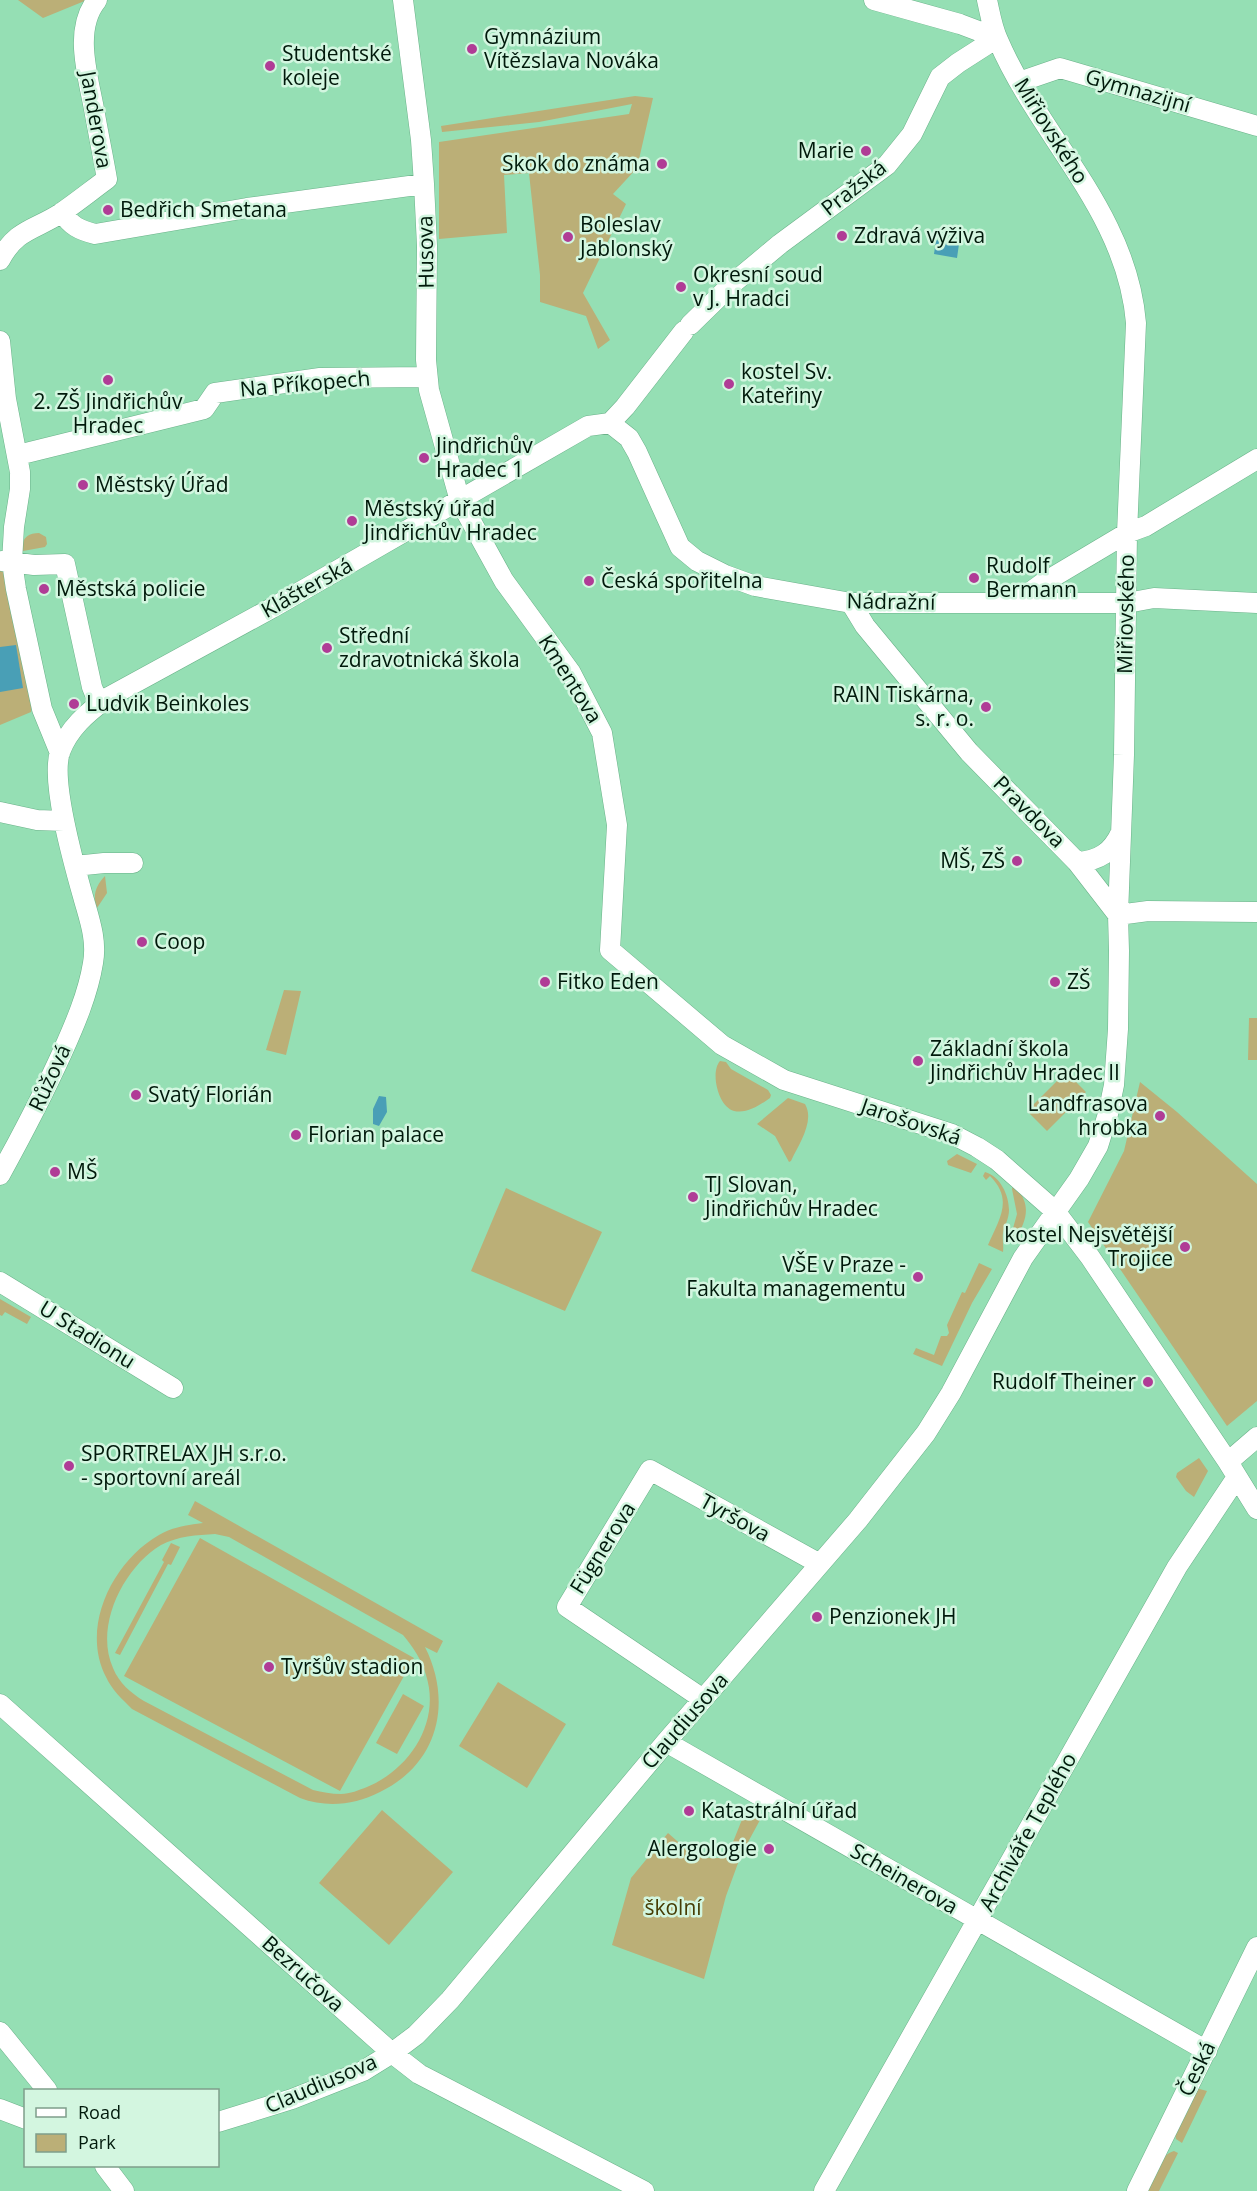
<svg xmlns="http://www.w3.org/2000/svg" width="1257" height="2191" font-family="'Open Sans',sans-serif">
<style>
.green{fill:#bbaf77;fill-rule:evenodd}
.water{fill:#499fb6}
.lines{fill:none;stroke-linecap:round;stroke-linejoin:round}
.street-casing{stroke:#6ab289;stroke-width:21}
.street{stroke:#fff;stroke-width:20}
.poi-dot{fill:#b03c96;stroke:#d3f6e0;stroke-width:2}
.labels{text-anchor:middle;stroke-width:5;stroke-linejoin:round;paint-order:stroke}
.poi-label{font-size:21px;fill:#00190b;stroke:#d3f6e0;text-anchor:start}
.street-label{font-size:21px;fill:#00190b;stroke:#d3f6e0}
.park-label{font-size:21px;fill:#463c03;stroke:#d3f6e0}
</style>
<rect width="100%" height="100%" fill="#95dfb4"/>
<path class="green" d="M 18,0 L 87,0 L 43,18 Z
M 635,96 L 653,98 L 637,168 L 613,194 L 626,204 L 583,293 L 610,340 L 598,349 L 586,316 L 540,302 L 540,275 L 529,173 L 504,175 L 507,233 L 439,239 L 439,142 L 629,114 L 632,104 L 539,122 L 442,132 L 441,126 Z
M 39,533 L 46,537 L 47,544 L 45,547 L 23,551 C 20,539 28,533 39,533 Z
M 0,569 L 6,575 L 32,702 L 31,712 L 0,725 Z
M 105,876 L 107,893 L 97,908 C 92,896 96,885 105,876 Z
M 284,990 L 301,991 L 286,1055 L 266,1050 Z
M 1249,1018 L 1257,1018 L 1257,1060 L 1248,1060 Z
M 720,1061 L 726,1062 L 731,1069 L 768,1090 L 771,1095 L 770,1098 C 760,1105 747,1114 734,1111 C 718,1107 710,1072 720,1061 Z
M 1066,1072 L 1086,1092 L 1047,1131 L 1027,1111 Z
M 1140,1082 L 1177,1112 L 1257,1184 L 1257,1401 L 1227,1426 L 1088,1222 L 1124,1151 Z
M 788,1098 L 805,1104 C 815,1121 799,1144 791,1161 L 789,1162 L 775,1136 L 757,1124 Z
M 957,1154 L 977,1164 L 971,1173 L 948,1165 L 947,1161 Z
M 985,1172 C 1000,1176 1009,1195 1009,1210 C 1009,1218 1005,1225 1003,1233 C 1002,1239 1004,1246 1003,1252 L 988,1245 C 999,1219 1014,1200 990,1176 L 986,1180 L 983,1176 Z
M 1013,1184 C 1034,1206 1026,1221 1013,1244 L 1010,1239 L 1017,1214 L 1012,1189 Z
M 506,1188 L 602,1232 L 565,1311 L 471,1271 Z
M 979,1263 L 992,1269 L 972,1303 L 942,1366 L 913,1354 L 916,1348 L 934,1355 L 941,1336 L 947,1336 L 949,1333 L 947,1325 L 962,1292 L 965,1293 Z
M 0,1299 L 31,1317 L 27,1324 L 5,1312 L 2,1316 L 0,1315 Z
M 1199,1458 L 1208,1471 L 1194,1497 L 1186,1491 L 1176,1477 L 1177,1473 Z
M 195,1501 L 443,1641 L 437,1653 L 425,1647 C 453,1703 438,1764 380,1792 C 354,1805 327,1808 300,1798 L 132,1709 C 122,1699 112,1690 106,1677 C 80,1627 113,1561 159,1535 C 172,1527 188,1525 203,1523 L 188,1515 ZM 215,1534 L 229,1537 L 403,1635 C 413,1647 422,1660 426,1675 C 441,1722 410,1769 367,1787 C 359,1790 350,1794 341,1794 C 331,1794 322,1792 313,1790 L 144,1701 C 131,1693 119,1683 113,1668 C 94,1626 124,1567 161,1545 C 178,1536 197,1535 215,1534 Z
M 200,1538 L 414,1658 L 340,1791 L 124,1676 Z
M 171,1543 L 180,1547 L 171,1565 L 168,1564 L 120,1655 L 115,1653 L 164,1562 L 162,1560 Z
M 498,1682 L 566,1724 L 527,1788 L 459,1746 Z
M 403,1694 L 424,1706 L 397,1754 L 376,1743 Z
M 382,1810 L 453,1872 L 389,1945 L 319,1883 Z
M 745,1812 L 760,1820 L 741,1855 L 726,1896 L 704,1979 L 612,1945 L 631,1878 L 668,1833 C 688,1850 693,1859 720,1858 L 731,1847 Z
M 1196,2088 L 1207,2091 L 1182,2143 L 1176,2139 L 1175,2134 Z
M 1174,2151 L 1178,2153 L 1159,2191 L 1146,2191 C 1153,2177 1159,2155 1174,2151 Z"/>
<path class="water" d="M 936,240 L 959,244 L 957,258 L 934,254 Z
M 16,645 L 23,688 L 0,692 L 0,647 Z
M 379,1096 L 386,1097 L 387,1112 L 379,1126 L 373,1124 L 373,1109 Z"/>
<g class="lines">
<defs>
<path id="street" d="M 403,0 L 421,140 L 424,184 L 427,246 L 426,360 L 429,390 L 460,501 L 504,581 L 571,673 L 602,733 L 617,825 L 610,950 L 722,1045 L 784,1080 L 952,1134 L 977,1147 L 997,1160 L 1055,1211 L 1090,1257 L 1228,1462 L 1257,1509
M 874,0 L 960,24 L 997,38
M 1019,82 L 1060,68 L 1257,126
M 62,212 C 71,226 79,230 95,234 L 247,208 L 424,184
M 0,260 C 16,229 35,230 61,213 C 77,202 92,190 107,179 C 103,156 98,132 94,109 C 88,76 73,29 97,0
M 690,325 L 732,284 L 780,244 L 887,165 L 912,134 L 940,77 L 958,63 L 997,38
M 0,341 L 6,399 L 20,472 L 20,489 L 14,527 L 12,562 L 16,589 L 42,709 L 60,753
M 610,423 L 625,407 L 684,331
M 18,455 L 204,409 L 215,393 L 320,378 L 426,377
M 2,561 L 34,565 L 65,564 L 92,687 L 99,704
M 851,603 L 865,626 L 969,752 L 1077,862 L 1118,915
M 1015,603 L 1043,583 L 1127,533 L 1146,526 L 1257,459
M 0,812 L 37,820 L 64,821
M 1077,862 C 1099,861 1112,852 1121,832
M 75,866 L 104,863 L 133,863
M 1118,915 L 1148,911 L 1257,912
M 0,1175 C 22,1135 43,1095 62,1053 C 75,1024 88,994 93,963 C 97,941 90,921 84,900 C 75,868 50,782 60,752 C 69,728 87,713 107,698 L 272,608 L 588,426 L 610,423 L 629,438 L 637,452 L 680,547 L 697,561 L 725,575 L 755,586 L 851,603 L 1127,603 L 1154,598 L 1257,603
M 0,1282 L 173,1388
M 1228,1462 L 1257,1437
M 703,1699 L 567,1607 L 650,1470 L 820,1564
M 0,1704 L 392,2053 L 419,2074 L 644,2191
M 666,1742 L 1207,2051
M 0,2032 L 47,2090
M 0,2109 L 26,2119
M 218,2122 L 292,2099 L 363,2071 L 392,2053 L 416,2035 L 450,2000 L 666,1742 L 858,1520 L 926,1433 L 951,1393 L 1023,1258 L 1079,1179 L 1098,1146 L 1108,1114 L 1114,1085 L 1118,1029 L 1119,951 L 1118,915 L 1124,755 L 1127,533 L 1136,323 C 1127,212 1040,138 998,40 C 992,27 990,13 987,0
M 105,2166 L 124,2191
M 824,2191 L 1177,1567 L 1237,1477
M 1137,2191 L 1257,1947"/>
</defs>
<use href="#street" class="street-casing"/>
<use href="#street" class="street"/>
</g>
<g class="poi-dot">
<circle cx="472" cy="49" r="6"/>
<circle cx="270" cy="66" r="6"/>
<circle cx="866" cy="151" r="6"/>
<circle cx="662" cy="164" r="6"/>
<circle cx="108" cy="210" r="6"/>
<circle cx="842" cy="236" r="6"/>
<circle cx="568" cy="237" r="6"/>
<circle cx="681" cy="287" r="6"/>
<circle cx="108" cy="380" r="6"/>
<circle cx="729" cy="384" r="6"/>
<circle cx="424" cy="458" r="6"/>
<circle cx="83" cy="485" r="6"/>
<circle cx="352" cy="521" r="6"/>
<circle cx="974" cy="578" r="6"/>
<circle cx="589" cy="581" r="6"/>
<circle cx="44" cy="589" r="6"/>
<circle cx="327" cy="648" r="6"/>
<circle cx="74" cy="704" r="6"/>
<circle cx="986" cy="707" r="6"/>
<circle cx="1017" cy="861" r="6"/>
<circle cx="142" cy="942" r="6"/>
<circle cx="545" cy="982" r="6"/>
<circle cx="1055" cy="982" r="6"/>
<circle cx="918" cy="1061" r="6"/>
<circle cx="136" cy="1095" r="6"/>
<circle cx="1160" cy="1116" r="6"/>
<circle cx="296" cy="1135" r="6"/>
<circle cx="55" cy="1172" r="6"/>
<circle cx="693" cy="1197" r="6"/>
<circle cx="1185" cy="1247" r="6"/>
<circle cx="918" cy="1277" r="6"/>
<circle cx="1148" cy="1382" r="6"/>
<circle cx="69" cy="1466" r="6"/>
<circle cx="817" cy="1617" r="6"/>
<circle cx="269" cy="1667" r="6"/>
<circle cx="689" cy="1811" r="6"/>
<circle cx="769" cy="1849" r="6"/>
</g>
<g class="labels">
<g class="poi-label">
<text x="484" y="44">Gymnázium<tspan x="484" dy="24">Vítězslava Nováka</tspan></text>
<text x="282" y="61">Studentské<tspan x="282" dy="24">koleje</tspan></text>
<text x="854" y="158" text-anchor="end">Marie</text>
<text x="650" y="171" text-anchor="end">Skok do známa</text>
<text x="120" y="217">Bedřich Smetana</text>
<text x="580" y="232">Boleslav<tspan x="580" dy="24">Jablonský</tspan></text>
<text x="854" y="243">Zdravá výživa</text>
<text x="693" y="282">Okresní soud<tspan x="693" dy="24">v J. Hradci</tspan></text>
<text x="741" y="379">kostel Sv.<tspan x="741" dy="24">Kateřiny</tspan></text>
<text x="108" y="409" text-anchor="middle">2. ZŠ Jindřichův<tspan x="108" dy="24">Hradec</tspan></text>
<text x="436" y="453">Jindřichův<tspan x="436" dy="24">Hradec 1</tspan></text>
<text x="95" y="492">Městský Úřad</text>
<text x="364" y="516">Městský úřad<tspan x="364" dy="24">Jindřichův Hradec</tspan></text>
<text x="986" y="573">Rudolf<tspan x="986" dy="24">Bermann</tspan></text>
<text x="601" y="588">Česká spořitelna</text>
<text x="56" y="596">Městská policie</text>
<text x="339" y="643">Střední<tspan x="339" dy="24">zdravotnická škola</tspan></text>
<text x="974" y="702" text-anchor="end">RAIN Tiskárna,<tspan x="974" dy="24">s. r. o.</tspan></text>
<text x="86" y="711">Ludvik Beinkoles</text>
<text x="1005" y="868" text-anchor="end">MŠ, ZŠ</text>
<text x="154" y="949">Coop</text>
<text x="557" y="989">Fitko Eden</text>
<text x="1067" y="989">ZŠ</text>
<text x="930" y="1056">Základní škola<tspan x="930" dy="24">Jindřichův Hradec II</tspan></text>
<text x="148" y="1102">Svatý Florián</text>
<text x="1148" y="1111" text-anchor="end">Landfrasova<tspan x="1148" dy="24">hrobka</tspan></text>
<text x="308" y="1142">Florian palace</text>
<text x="67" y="1179">MŠ</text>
<text x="705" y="1192">TJ Slovan,<tspan x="705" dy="24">Jindřichův Hradec</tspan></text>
<text x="1173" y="1242" text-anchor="end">kostel Nejsvětější<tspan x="1173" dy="24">Trojice</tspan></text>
<text x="906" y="1272" text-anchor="end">VŠE v Praze -<tspan x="906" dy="24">Fakulta managementu</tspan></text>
<text x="1136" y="1389" text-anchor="end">Rudolf Theiner</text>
<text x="81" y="1461">SPORTRELAX JH s.r.o.<tspan x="81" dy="24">- sportovní areál</tspan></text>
<text x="829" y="1624">Penzionek JH</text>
<text x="281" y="1674">Tyršův stadion</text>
<text x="701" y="1818">Katastrální úřad</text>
<text x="757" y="1856" text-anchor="end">Alergologie</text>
</g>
<g class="street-label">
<text transform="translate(1138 91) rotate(16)" y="7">Gymnazijní</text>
<text transform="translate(96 120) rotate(80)" y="7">Janderova</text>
<text transform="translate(1051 131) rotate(58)" y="7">Miřiovského</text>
<text transform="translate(854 188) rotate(-38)" y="7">Pražská</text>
<text transform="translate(426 252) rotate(-91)" y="7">Husova</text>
<text transform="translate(305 384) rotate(-5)" y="7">Na Příkopech</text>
<text transform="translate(307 588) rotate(-29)" y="7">Klášterská</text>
<text transform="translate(891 602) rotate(1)" y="7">Nádražní</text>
<text transform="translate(1126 614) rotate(-89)" y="7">Miřiovského</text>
<text transform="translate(570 679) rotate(58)" y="7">Kmentova</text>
<text transform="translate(1029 812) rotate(45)" y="7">Pravdova</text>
<text transform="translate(50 1078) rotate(-65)" y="7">Růžová</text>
<text transform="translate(911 1122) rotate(19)" y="7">Jarošovská</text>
<text transform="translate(87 1335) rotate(32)" y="7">U Stadionu</text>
<text transform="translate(735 1518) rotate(29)" y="7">Tyršova</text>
<text transform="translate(603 1548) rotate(-58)" y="7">Fügnerova</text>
<text transform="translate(685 1721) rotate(-49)" y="7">Claudiusova</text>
<text transform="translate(1028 1832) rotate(-61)" y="7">Archiváře Teplého</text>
<text transform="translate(904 1879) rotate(30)" y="7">Scheinerova</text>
<text transform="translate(303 1974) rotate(42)" y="7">Bezručova</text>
<text transform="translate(1197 2069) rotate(-64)" y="7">Česká</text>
<text transform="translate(321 2084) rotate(-23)" y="7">Claudiusova</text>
</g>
<g class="park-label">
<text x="673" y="1915">školní</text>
</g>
</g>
<rect x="24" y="2089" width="195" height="78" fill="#d3f6e0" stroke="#7f9e8b" stroke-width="1.5"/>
<rect x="36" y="2108" width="30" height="9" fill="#ffffff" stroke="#7f9e8b" stroke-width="1.5"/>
<text x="78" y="2119" font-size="18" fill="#00190b">Road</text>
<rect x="36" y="2134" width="30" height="18" fill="#bbaf77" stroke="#7f9e8b" stroke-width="1.5"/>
<text x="78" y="2149" font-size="18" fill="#00190b">Park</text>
</svg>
